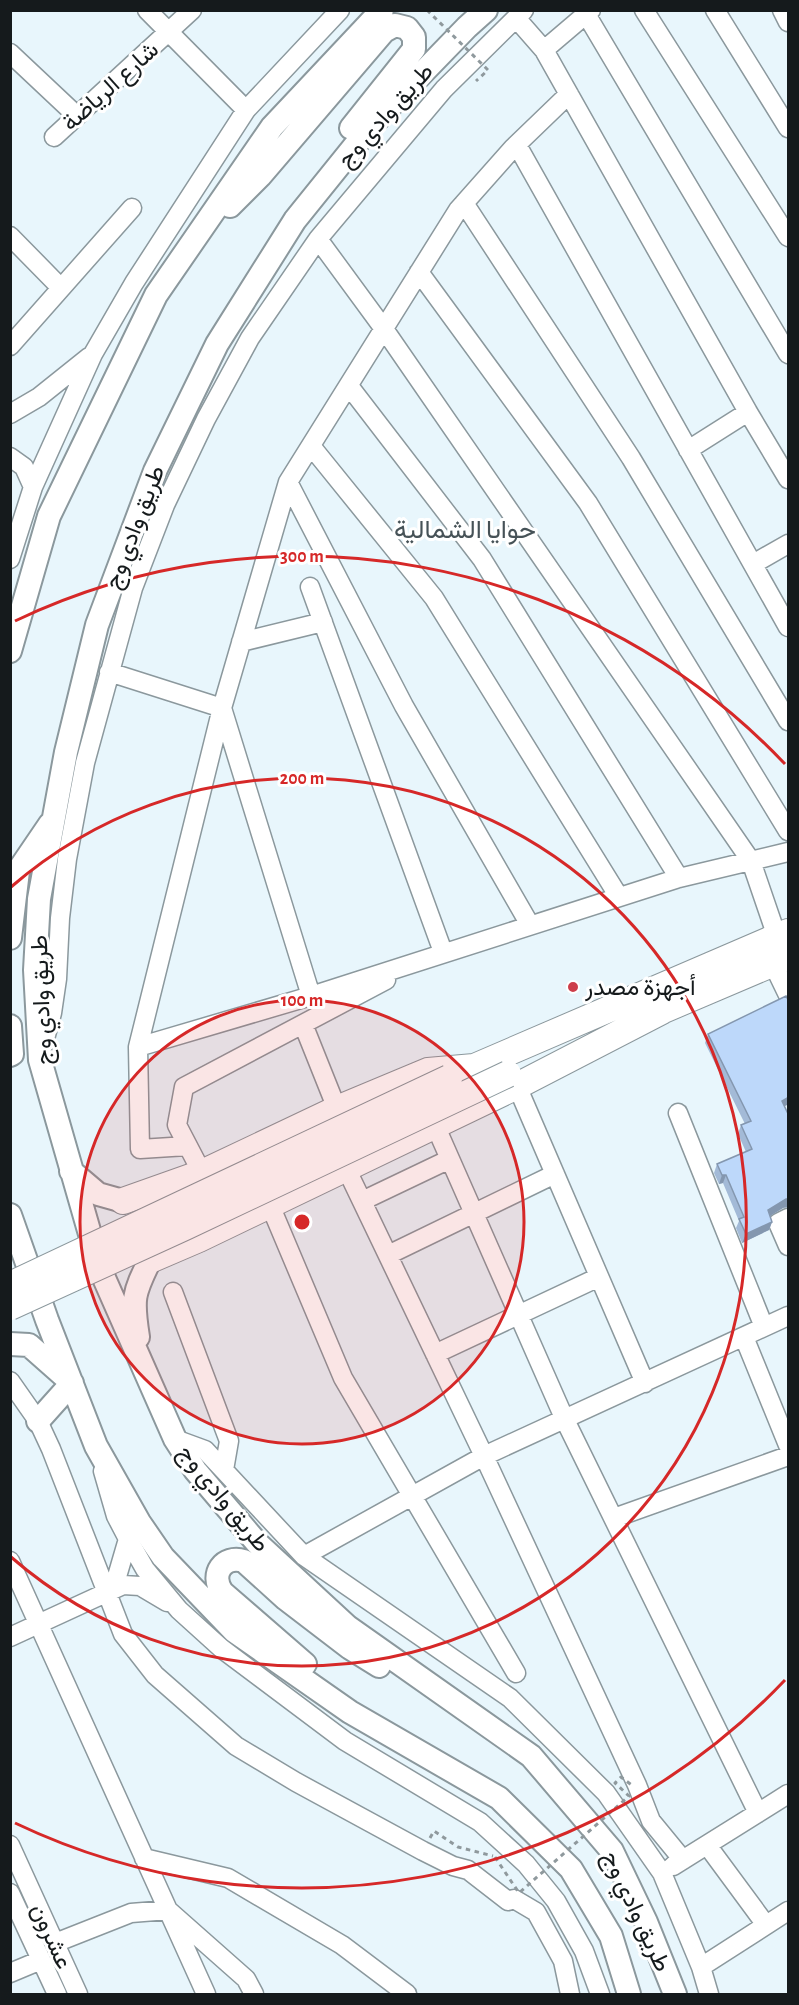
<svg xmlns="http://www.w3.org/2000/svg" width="799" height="2005" font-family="'Alegreya Sans',Vazirmatn,sans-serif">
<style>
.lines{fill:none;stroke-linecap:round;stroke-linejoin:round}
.minor-casing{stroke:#8b989d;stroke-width:21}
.major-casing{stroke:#8b989d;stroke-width:26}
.highway-casing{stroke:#8b989d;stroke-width:28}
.path{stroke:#8f999d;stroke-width:3;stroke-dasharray:4.5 4.5;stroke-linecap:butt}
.minor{stroke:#fff;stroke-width:18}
.major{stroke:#fff;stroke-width:22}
.highway{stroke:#fff;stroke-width:26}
.highway-bridge-casing{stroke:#8b989d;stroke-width:28;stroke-linecap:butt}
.path-bridge{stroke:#8f999d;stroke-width:3;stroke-dasharray:4.5 4.5;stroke-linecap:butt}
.highway-bridge{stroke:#fff;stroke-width:26}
.wall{fill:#a3bad7}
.shaded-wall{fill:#8497af}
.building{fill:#bdd8fa;stroke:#8497af;stroke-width:1.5}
.ring{fill:none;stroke:#d62828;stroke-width:3}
.poi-dot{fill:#cd3d49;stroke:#fff;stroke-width:2}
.labels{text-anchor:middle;stroke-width:6;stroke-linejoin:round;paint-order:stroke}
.street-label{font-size:24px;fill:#151a1c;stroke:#fff}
.poi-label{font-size:24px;fill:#151a1c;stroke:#fff;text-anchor:start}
.neighbourhood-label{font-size:26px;fill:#465257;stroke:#fff}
.centre{fill:#d62828;stroke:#fff;stroke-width:3}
.ring-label{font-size:18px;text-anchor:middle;font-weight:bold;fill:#d62828;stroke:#fff;stroke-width:6;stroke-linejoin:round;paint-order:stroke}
</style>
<rect width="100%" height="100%" fill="#e8f6fc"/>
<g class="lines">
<defs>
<path id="minor" d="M 147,10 L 246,110
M 591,10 L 544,50 L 748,412 L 788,479
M 644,10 L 788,237
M 715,10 L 788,128
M 782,10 L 788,22
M 586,14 L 788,354
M 516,18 L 544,50
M 10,53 L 77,116
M 54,137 L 192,10
M 517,145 L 788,627
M 464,203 L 631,458 L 788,721
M 10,236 L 61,288
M 318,239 L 384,329 L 751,861 L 777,937
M 419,272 L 588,503 L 788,831
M 10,346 L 132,208
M 349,386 L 482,559 L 679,878
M 10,414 L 39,397 L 89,357
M 311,446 L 434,598 L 619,897
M 688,450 L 748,412
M 10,457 L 24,467 L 33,487
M 288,482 L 404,706 L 530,925
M 10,559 L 33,487 L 93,354 L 134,283 L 246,110 L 340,10
M 753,564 L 788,544
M 310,587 L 443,952
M 241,642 L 323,622
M 109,672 L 222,708 L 311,996
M 773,964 L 788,995
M 303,1024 L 337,1109
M 43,1046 L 52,1013 L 57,979 L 60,918 L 67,859 L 85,763 L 133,588 L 165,505 L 206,419 L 250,338 L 318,239 L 444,89 L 524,10
M 138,1047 L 311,996 L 679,878 L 788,852
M 517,1086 L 645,1383
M 678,1113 L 764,1327
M 435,1125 L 565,1420 L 758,1813
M 187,1146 L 140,1149 L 138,1047 L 222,708 L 288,482 L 458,210 L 513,148 L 569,94
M 346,1168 L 484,1456 L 637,1785 L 651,1821 L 683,1860
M 202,1173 L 177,1125 L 184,1087 L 386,980
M 362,1201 L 450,1159
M 270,1205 L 343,1378 L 516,1673
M 788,1218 L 778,1223 L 788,1246
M 388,1255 L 555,1174
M 173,1292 L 229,1441 L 224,1470
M 744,1337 L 788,1445
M 435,1354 L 599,1277
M 10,1381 L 38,1421 L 51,1449 L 123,1634 L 155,1675 L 236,1746 L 296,1782 L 423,1851 L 453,1866 L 468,1870 L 508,1901 L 514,1899 L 536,1912 L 563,1961 L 570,1994
M 175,1439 L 205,1450 L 304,1556 L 510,1698 L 606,1793 L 662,1873 L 701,1967 L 709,1994
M 103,1471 L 116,1516 L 128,1539 L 145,1569 L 179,1610 L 221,1648 L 345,1741 L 480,1822 L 526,1864 L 556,1901 L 584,1951 L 600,1994
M 614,1518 L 788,1456
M 304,1556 L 484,1456 L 788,1316
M 10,1561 L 206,1994
M 106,1593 L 116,1580 L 128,1539
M 10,1637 L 123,1585 L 140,1586 L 167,1602
M 10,1845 L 78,1994
M 707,1845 L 766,1925
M 144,1858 L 228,1878 L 342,1945 L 407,1994
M 673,1866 L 788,1794
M 10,1893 L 57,1994
M 55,1943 L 131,1913 L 168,1910 L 246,1979 L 254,1994
M 701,1967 L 788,1911
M 10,1973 L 41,1960"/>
<path id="major" d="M 486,10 L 467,27 L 370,127 L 295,220 L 217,344 L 155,471 L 97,625 L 66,752 L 39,899 L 35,970 L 40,1060 L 100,1269 L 175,1439 L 195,1470 L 257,1543 L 348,1627 L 531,1756 L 612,1851 L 646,1922 L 675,1994
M 230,206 L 260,176 L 384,31 L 395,25 L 407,28 L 414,37 L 414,49 L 351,128
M 10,651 L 49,516 L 156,295 L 272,127 L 382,10
M 10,938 L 18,871 L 50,824
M 10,1026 L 12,1054 L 10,1055
M 71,1171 L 98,1194 L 123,1201
M 10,1215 L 47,1320 L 96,1446 L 139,1522 L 163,1557 L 234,1631 L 350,1712 L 499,1798 L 571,1869 L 611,1936 L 629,1994
M 138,1337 C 132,1299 133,1294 150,1260
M 10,1344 L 29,1345 L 72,1383 L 38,1421
M 305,1664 L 222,1592 C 210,1574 223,1555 244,1561 L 286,1599 L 350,1648 L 379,1666"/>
<path id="highway" d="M 647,1017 L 788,957
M 458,1074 L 788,932
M 123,1201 L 202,1173 L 337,1109 L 428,1071 L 474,1067
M 150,1260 L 199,1239 L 517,1086 L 662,1011"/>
</defs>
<use href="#minor" class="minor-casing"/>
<use href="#major" class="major-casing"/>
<use href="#highway" class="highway-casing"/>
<path class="path" d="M 430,1838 L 434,1831 L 458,1847 L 493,1856"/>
<use href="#minor" class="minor"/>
<use href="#major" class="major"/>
<use href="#highway" class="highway"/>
<defs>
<path id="highway-bridge" d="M 10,1285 L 449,1078
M 10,1307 L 185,1227 L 508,1074"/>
</defs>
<use href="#highway-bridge" class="highway-bridge-casing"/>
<path class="path-bridge" d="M 427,10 L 488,70 L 476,81
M 495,1857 L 519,1893 L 629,1796 L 615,1783 L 621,1777 L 633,1786"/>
<use href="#highway-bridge" class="highway-bridge"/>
</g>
<path class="wall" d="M 789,1001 L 789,1104 L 784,1106 L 783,1208 L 770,1216 L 772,1222 L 769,1230 L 742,1243 L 736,1228 L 739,1221 L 723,1183 L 719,1184 L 714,1173 L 717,1164 L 746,1152 L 738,1134 L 741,1125 L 745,1124 L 705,1043 L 708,1034 Z"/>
<path class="shaded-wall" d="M 789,1097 L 789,1104 L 779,1109 L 782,1101 Z
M 722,1175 L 726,1175 L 723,1183 L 719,1184 Z
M 786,1199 L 789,1199 L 789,1207 L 783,1208 L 765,1219 L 768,1210 Z
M 772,1222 L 769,1230 L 742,1243 L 746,1234 Z"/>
<path class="building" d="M 786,996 L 789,1001 L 789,1097 L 782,1101 L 789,1116 L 789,1199 L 786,1199 L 768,1210 L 772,1222 L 746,1234 L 739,1219 L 744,1217 L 726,1175 L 722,1175 L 717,1164 L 752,1149 L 741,1125 L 751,1121 L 708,1034 Z"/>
<circle cx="302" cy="1222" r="222" fill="#d62828" fill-opacity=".12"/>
<g class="ring">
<circle cx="302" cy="1222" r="222"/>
<path d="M11 887A444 444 0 1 1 11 1557"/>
<path d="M785 1680A666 666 0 0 1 15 1823M15 621A666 666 0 0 1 785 764"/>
</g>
<circle class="poi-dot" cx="573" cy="987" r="6"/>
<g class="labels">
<g class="street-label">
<text transform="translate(110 86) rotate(-42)" y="8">شارع الرياضة</text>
<text transform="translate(385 115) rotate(-48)" y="8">طريق وادي وج</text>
<text transform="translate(134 527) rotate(-69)" y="8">طريق وادي وج</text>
<text transform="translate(41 1000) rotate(-92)" y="8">طريق وادي وج</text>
<text transform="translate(224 1498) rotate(51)" y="8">طريق وادي وج</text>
<text transform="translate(637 1911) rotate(65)" y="8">طريق وادي وج</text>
<text transform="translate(52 1936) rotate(66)" y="8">عشرون</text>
</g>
<g class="poi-label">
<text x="585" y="995">أجهزة مصدر</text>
</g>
<g class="neighbourhood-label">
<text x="465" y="538">حوايا الشمالية</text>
</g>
</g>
<circle cx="302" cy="1222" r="9" class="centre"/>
<g class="ring-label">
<text x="302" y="562">300 m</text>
<text x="302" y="784">200 m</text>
<text x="302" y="1006">100 m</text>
</g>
<rect width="799" height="2005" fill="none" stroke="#151a1c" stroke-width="24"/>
</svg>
